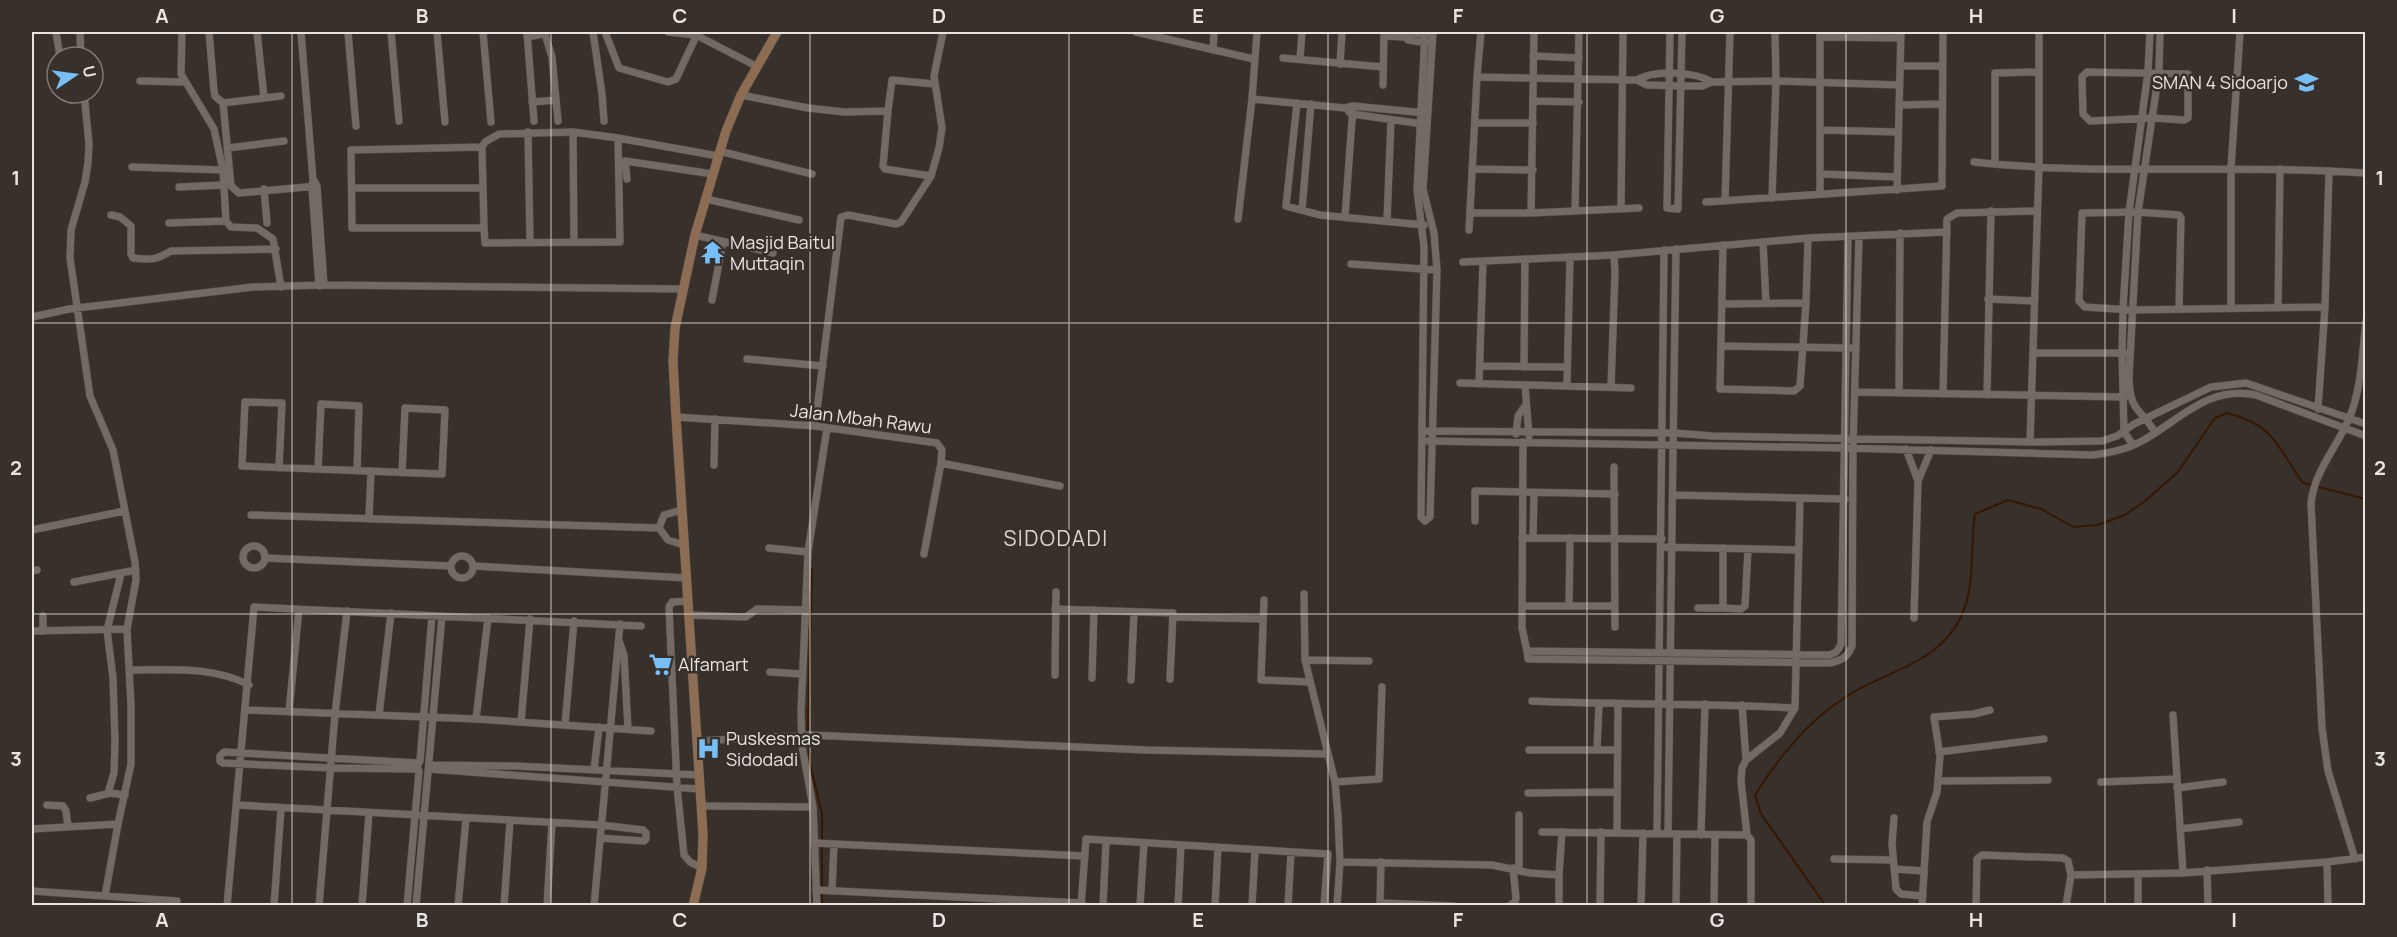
<svg xmlns="http://www.w3.org/2000/svg" width="2397" height="937" font-family="Manrope,sans-serif">
<style>
.lines{fill:none;stroke-linecap:round;stroke-linejoin:round}
.stream{stroke:#361700;stroke-width:2}
.street-casing{stroke:#544d48;stroke-width:8}
.secondary-casing{stroke:#544d48;stroke-width:10}
.street{stroke:#746a64;stroke-width:7}
.secondary{stroke:#8d6c54;stroke-width:9}
.grid{fill:none;stroke:#e9e4e0;stroke-width:1.5;stroke-opacity:0.55}
.labels{text-anchor:middle;stroke-width:5;stroke-linejoin:round;paint-order:stroke}
.poi-label{font-size:18px;fill:#e9e4e0;stroke:#38302a;text-anchor:start}
.street-label{font-size:18px;fill:#e9e4e0;stroke:#38302a}
.quarter-label{font-size:21px;letter-spacing:1.5px;fill:#ded3cc;stroke:#38302a}
.neatline{fill:none;stroke:#e9e4e0;stroke-width:2}
.grid-label{font-size:20px;text-anchor:middle;font-weight:bold;fill:#e9e4e0}
</style>
<rect width="100%" height="100%" fill="#38302a"/>
<g class="lines">
<path class="stream" d="M 812,569 L 808,727 L 810,764 L 822,813 L 822,840
M 822,846 L 822,906
M 1826,906 L 1761,814 L 1755,795 C 1780,756 1805,724 1844,698 C 1885,670 1937,666 1961,617 C 1976,585 1970,547 1975,514 L 2008,500 L 2041,509 L 2073,527 L 2098,525 L 2125,515 L 2145,501 L 2177,473 L 2215,418 L 2227,413 C 2277,426 2276,446 2303,483 L 2366,499"/>
<defs>
<path id="street" d="M 56,32 L 60,57
M 80,32 L 81,57
M 182,32 L 181,74 L 214,129 L 223,170 L 226,221 L 231,227 L 257,228 L 273,239 L 281,287
M 209,32 L 214,91 L 215,96 L 223,103 L 281,96
M 257,32 L 264,97
M 301,32 L 313,180 L 312,187 L 319,286
M 348,32 L 356,126
M 391,32 L 399,121
M 437,32 L 445,122
M 483,32 L 491,122
M 527,32 L 534,121
M 593,32 L 602,94 L 604,121
M 605,32 L 619,68 L 668,82 L 676,79 L 698,32
M 668,32 L 696,35 L 756,66
M 1136,32 L 1254,59
M 1425,32 L 1417,190 L 1424,247 L 1421,517 L 1425,521 L 1430,517 L 1437,270 L 1434,233 L 1423,189 L 1433,32
M 1670,32 L 1667,208 L 1678,209 L 1682,32
M 545,34 L 552,57 L 558,121
M 1384,36 L 1405,37 L 1408,40 L 1428,43
M 527,37 L 543,34 L 544,32
M 1405,37 L 1408,33 L 1427,34
M 1820,37 L 1900,38
M 1213,50 L 1214,32
M 1533,56 L 1579,58
M 1283,58 L 1383,67
M 1300,59 L 1302,32
M 1340,64 L 1342,32
M 1900,66 L 1941,66
M 2087,72 L 2188,74 L 2188,118 L 2184,120 L 2152,118 L 2090,121 L 2083,114 L 2082,77 Z
M 1477,77 L 1637,80 C 1655,69 1696,72 1712,82
M 1637,80 L 1647,85 L 1682,86 L 1702,86 L 1712,82 L 1776,81 L 1900,85
M 140,81 L 184,82
M 1383,85 L 1384,32
M 741,95 L 808,108 L 844,112 L 888,111 L 883,166 L 885,169 L 931,176
M 1252,99 L 1345,108 L 1353,106 L 1425,113
M 1533,101 L 1579,102
M 532,102 L 556,100
M 223,103 L 231,186 L 239,193 L 317,186
M 1297,103 L 1286,206 L 1320,215 L 1424,225
M 1900,105 L 1941,104
M 888,111 L 892,80 L 934,84
M 1349,112 L 1352,114 L 1423,124
M 1476,123 L 1533,123
M 1820,130 L 1898,132
M 528,132 L 530,242
M 573,132 L 574,242
M 618,138 L 620,242 L 485,243 L 484,228 L 352,228 L 351,150 L 482,147 L 485,142 L 499,134 L 573,132 L 618,138 L 718,156
M 482,147 L 484,228
M 228,148 L 284,141
M 719,151 L 812,174
M 1974,162 C 2103,176 2236,164 2366,173
M 1995,164 L 1995,73 L 2039,72
M 132,167 L 223,170
M 1474,169 L 1533,170
M 1820,174 L 1897,177
M 627,179 L 625,161 L 713,174
M 315,182 L 317,186 L 324,285
M 179,187 L 224,185
M 352,188 L 483,188
M 264,189 L 267,223
M 1897,190 L 1901,32
M 1820,194 L 1820,32
M 1772,198 L 1776,81 L 1775,32
M 706,199 L 799,220
M 1725,201 L 1730,32
M 1706,202 L 1942,186 L 1943,32
M 1621,208 L 1623,32
M 1302,210 L 1311,104
M 1575,211 L 1579,32
M 1470,213 L 1531,213 L 1639,208
M 1531,213 L 1534,32
M 111,215 L 120,217 L 131,226 L 131,254 L 133,258 C 152,260 156,260 171,251 L 276,249
M 1345,217 L 1353,106
M 1238,219 L 1252,99 L 1257,32
M 1387,221 L 1391,120
M 169,223 L 226,221
M 1469,230 L 1477,77 L 1481,32
M 695,235 L 773,253
M 1848,236 L 1841,644 C 1838,651 1836,653 1829,655 L 1527,651 L 1528,659 L 1830,663 C 1842,660 1847,658 1852,646 L 1853,448 L 1859,236
M 1763,242 L 1766,303
M 1723,245 L 1720,389 L 1794,391 L 1800,386 L 1806,303 L 1808,238
M 1463,262 L 1614,255 L 1808,238 L 1947,232
M 1351,264 L 1437,270
M 1988,299 L 2034,301
M 712,300 L 723,242
M 1723,304 L 1806,303
M 2231,307 L 2231,168 L 2240,32
M 2278,308 L 2280,169
M 2179,309 L 2181,218 L 2179,215 L 2138,212 L 2082,213 L 2079,301 L 2085,307 L 2132,310 L 2325,307
M 32,317 L 69,309 L 253,287 L 324,285 L 682,289
M 1722,346 L 1850,348
M 2033,353 L 2124,353
M 747,359 L 823,366
M 1481,366 L 1567,367
M 1524,367 L 1525,259
M 1460,383 L 1631,388
M 1479,384 L 1483,261
M 1525,385 L 1529,436
M 1567,385 L 1570,257
M 1611,387 L 1615,273 L 1614,255
M 1855,392 L 2125,397
M 1899,393 L 1900,233
M 1943,394 L 1947,219 L 1957,213 L 2036,211
M 1987,395 L 1991,211
M 2318,409 L 2325,307 L 2329,171
M 676,417 L 815,426 L 937,443 L 942,450 L 941,463 L 1060,486
M 815,426 L 841,217 L 848,215 L 896,224 L 901,222 L 931,176 L 939,148 L 942,128 L 934,76 L 943,32
M 1422,431 L 1675,433 L 1712,436 L 2036,442 L 2102,441 L 2117,436 L 2134,424 L 2211,387 L 2246,383 L 2366,424
M 2155,432 C 2139,406 2130,413 2129,377 L 2138,212 L 2159,72 L 2160,32
M 1516,434 L 1518,416 L 1525,406
M 1428,441 L 1845,448 L 2092,455 C 2110,453 2126,450 2142,441 C 2180,420 2208,385 2256,395 L 2366,436
M 1523,442 L 1522,628 L 1527,651
M 2030,442 L 2039,166 L 2039,32
M 2133,445 L 2124,432 L 2122,353 L 2123,309 L 2129,212 L 2148,72 L 2150,32
M 1906,449 L 1918,481 L 1931,450
M 714,465 L 715,419
M 1614,467 L 1615,627
M 279,468 L 282,403 L 245,402 L 242,466 L 442,474 L 445,410 L 405,408 L 402,473
M 318,469 L 321,404 L 359,406 L 357,471
M 1673,495 L 1845,499
M 682,510 L 664,515 L 659,528 L 668,540 L 684,545
M 251,515 L 659,528
M 369,518 L 371,471
M 1475,521 L 1475,491 L 1615,494
M 32,530 L 124,511
M 1533,537 L 1534,494
M 1522,538 L 1662,539
M243 557a11 11 0 1 1 22 0a11 11 0 1 1-22 0Z
M 1661,547 L 1799,550
M 769,548 L 808,552
M 1723,548 L 1723,608 L 1741,609 L 1745,606 L 1748,549
M 924,554 L 941,463
M451 567a11 11 0 1 1 22 0a11 11 0 1 1-22 0Z
M 265,558 L 451,566
M 473,566 L 687,578
M 32,571 L 37,570
M 74,582 L 136,570
M 1304,594 L 1305,660 L 1335,782 L 1338,816 L 1340,862 L 1337,906
M 1264,600 L 1261,680 L 1310,682
M 688,601 L 672,602 L 669,607 L 677,787 L 684,855 L 690,862 L 702,868
M 1523,606 L 1615,606
M 1569,606 L 1570,538
M 1698,608 L 1723,608
M 1055,609 L 1173,613 L 1170,679
M 689,615 L 746,617 L 757,609 L 804,610
M 43,616 L 43,631
M 1173,617 L 1263,619
M 1914,618 L 1918,481
M 32,631 L 127,629
M 619,641 L 624,655 L 628,729
M 1305,660 L 1369,661
M 130,670 C 168,670 214,666 249,685
M 770,672 L 802,674
M 1055,675 L 1056,592
M 1092,678 L 1094,610
M 1131,680 L 1134,612
M 1532,701 C 1620,705 1708,703 1795,708
M 1742,705 L 1746,760
M 246,710 L 476,719 L 651,731
M 289,712 L 299,609
M 379,715 L 391,613
M 2173,715 L 2183,873
M 476,719 L 488,618
M 521,722 L 530,619
M 565,725 L 574,621
M 697,741 L 810,735 L 1146,750 L 1327,754
M 1529,750 L 1616,750
M 1597,750 L 1599,704
M 1939,752 L 2044,739
M 429,765 L 515,766 L 699,775
M 417,769 L 331,768 L 223,763 L 220,761 L 220,756 L 224,752 L 418,763
M 429,769 L 700,789
M 594,770 L 599,727
M 1938,781 L 2048,780
M 1335,782 L 1379,779 L 1382,687
M 2101,782 L 2176,779
M 2177,788 L 2223,782
M 108,793 L 114,773 L 115,741 L 113,678 L 107,630 L 121,574
M 1528,793 L 1616,792
M 90,798 L 110,793 L 125,795
M 47,805 L 63,806 L 66,811 L 68,827
M 237,805 L 601,825 L 643,830 L 646,833 L 646,839 L 644,841 L 600,838
M 701,806 L 813,807
M 1894,818 L 1892,844 L 1896,889 L 1901,894 L 1923,896
M 32,829 L 118,824 L 131,764 L 131,706 L 127,629 L 136,580 L 135,562 L 113,450 L 90,396 L 70,258 L 71,230 L 85,182 L 88,163 L 89,144 L 84,93
M 2180,829 L 2239,822
M 1542,832 L 1747,835 L 1751,840 L 1751,906
M 1617,833 L 1618,704
M 1657,834 L 1664,250
M 1668,834 C 1669,639 1674,444 1676,249
M 1701,835 L 1705,704
M 1747,835 L 1741,781 L 1742,768 L 1746,760 L 1780,733 L 1795,708 L 1800,498
M 814,843 L 1085,856
M 1834,859 L 1893,860
M 2355,859 L 2328,771 L 2322,728 L 2311,504 C 2313,474 2336,448 2348,421 C 2362,390 2362,353 2366,321
M 1340,862 L 1492,865 L 1530,873 L 1559,875
M 2327,862 L 2328,906
M 1894,869 L 1924,871
M 1519,870 L 1519,815
M 2207,870 L 2208,906
M 2071,875 L 2183,873 L 2327,862 L 2366,857
M 816,890 L 1082,903
M 32,891 L 105,896 L 118,824
M 832,891 L 834,844
M 105,896 L 177,901
M 1380,903 L 1454,906
M 227,906 L 254,607 L 641,626
M 274,906 L 281,809
M 319,906 L 335,714 L 347,611
M 362,906 L 369,813
M 407,906 L 419,771 L 417,766 L 420,761 L 432,616
M 416,906 L 442,616
M 458,906 L 466,819
M 504,906 L 510,821
M 547,906 L 552,823
M 594,906 L 620,624
M 817,906 L 813,807 L 802,746 L 801,712 L 808,552 L 827,428
M 1081,906 L 1086,839 L 1328,854 L 1324,906
M 1103,906 L 1106,841
M 1140,906 L 1144,843
M 1178,906 L 1181,845
M 1215,906 L 1218,847
M 1252,906 L 1255,850
M 1288,906 L 1291,852
M 1380,906 L 1381,862
M 1509,906 L 1515,902 L 1516,898 L 1513,868
M 1559,906 L 1559,875 L 1562,832
M 1600,906 L 1601,832
M 1641,906 L 1643,833
M 1676,906 L 1677,834
M 1714,906 L 1715,835
M 1922,906 L 1927,822 L 1937,792 L 1940,756 L 1934,717 L 1974,714 L 1990,710
M 1976,906 L 1977,859 L 1982,855 L 2063,858 L 2068,861 L 2071,875 L 2066,906
M 2138,906 L 2138,874"/>
<path id="secondary" d="M 693,906 L 702,868 L 703,834 L 676,417 L 673,361 L 675,328 L 695,235 L 726,131 L 741,95 L 777,32"/>
</defs>
<use href="#street" class="street-casing"/>
<use href="#secondary" class="secondary-casing"/>
<use href="#street" class="street"/>
<use href="#secondary" class="secondary"/>
</g>
<path class="grid" d="M 292,32 L 292,906M 551,32 L 551,906M 810,32 L 810,906M 1069,32 L 1069,906M 1328,32 L 1328,906M 1587,32 L 1587,906M 1846,32 L 1846,906M 2105,32 L 2105,906M 32,323 L 2366,323M 32,614 L 2366,614"/>
<defs>
<symbol id="school-bare" viewBox="-9 -9 18 18"><path d="M0-5L7-2L0 1L-7-2ZM-4 1L0 2.5L4 1V4Q0 6-4 4Z" fill="#78bff8" stroke="#38302a" stroke-width="2.5" paint-order="stroke"/></symbol>
<symbol id="temple-bare" viewBox="-9 -9 18 18"><path d="M0-6L5-2H3V0L6.5 2.5H4V6H1.5V3h-3V6H-4V2.5H-6.5L-3 0V-2H-5Z" fill="#78bff8" stroke="#38302a" stroke-width="2.5" paint-order="stroke"/></symbol>
<symbol id="supermarket-bare" viewBox="-9 -9 18 18"><path d="M-6-5.5h2.5l.6 2H6L4.5 2H-2.5L-4.4-4H-6ZM-1.5 3.2a1.3 1.3 0 1 0 .1 0ZM3 3.2a1.3 1.3 0 1 0 .1 0Z" fill="#78bff8" stroke="#38302a" stroke-width="2.5" paint-order="stroke"/></symbol>
<symbol id="hospital-bare" viewBox="-9 -9 18 18"><path d="M-5-5h3v3.5h4V-5h3V5h-3V1.5h-4V5h-3Z" fill="#78bff8" stroke="#38302a" stroke-width="2.5" paint-order="stroke"/></symbol>
</defs>
<g fill-rule="evenodd">
<use href="#school-bare" x="2290" y="66" width="33" height="33"/>
<use href="#temple-bare" x="696" y="236" width="33" height="33"/>
<use href="#supermarket-bare" x="644" y="648" width="33" height="33"/>
<use href="#hospital-bare" x="692" y="732" width="33" height="33"/>
</g>
<g class="labels">
<g class="poi-label">
<text x="2288" y="89" text-anchor="end">SMAN 4 Sidoarjo</text>
<text x="730" y="249">Masjid Baitul<tspan x="730" dy="21">Muttaqin</tspan></text>
<text x="678" y="671">Alfamart</text>
<text x="726" y="745">Puskesmas<tspan x="726" dy="21">Sidodadi</tspan></text>
</g>
<g class="street-label">
<text transform="translate(861 419) rotate(7)" y="6">Jalan Mbah Rawu</text>
</g>
<g class="quarter-label">
<text x="1056" y="546">SIDODADI</text>
</g>
</g>
<rect width="2397" height="937" fill="none" stroke="#38302a" stroke-width="66"/>
<g transform="translate(75 75) rotate(77)"><circle r="28" fill="#38302a" stroke="#7f7873" stroke-width="1.5"/>
<path d="M0-4.5L10 22L0 15L-10 22Z" fill="#78bff8"/>
<text y="-9" font-size="16" font-weight="bold" text-anchor="middle" fill="#e9e4e0">U</text>
</g>
<rect x="33" y="33" width="2331" height="871" class="neatline"/>
<g class="grid-label">
<text x="162" y="23">A</text>
<text x="422" y="23">B</text>
<text x="680" y="23">C</text>
<text x="939" y="23">D</text>
<text x="1198" y="23">E</text>
<text x="1458" y="23">F</text>
<text x="1717" y="23">G</text>
<text x="1976" y="23">H</text>
<text x="2234" y="23">I</text>
<text x="16" y="185">1</text>
<text x="2380" y="185">1</text>
<text x="16" y="475">2</text>
<text x="2380" y="475">2</text>
<text x="16" y="766">3</text>
<text x="2380" y="766">3</text>
<text x="162" y="927">A</text>
<text x="422" y="927">B</text>
<text x="680" y="927">C</text>
<text x="939" y="927">D</text>
<text x="1198" y="927">E</text>
<text x="1458" y="927">F</text>
<text x="1717" y="927">G</text>
<text x="1976" y="927">H</text>
<text x="2234" y="927">I</text>
</g>
</svg>
